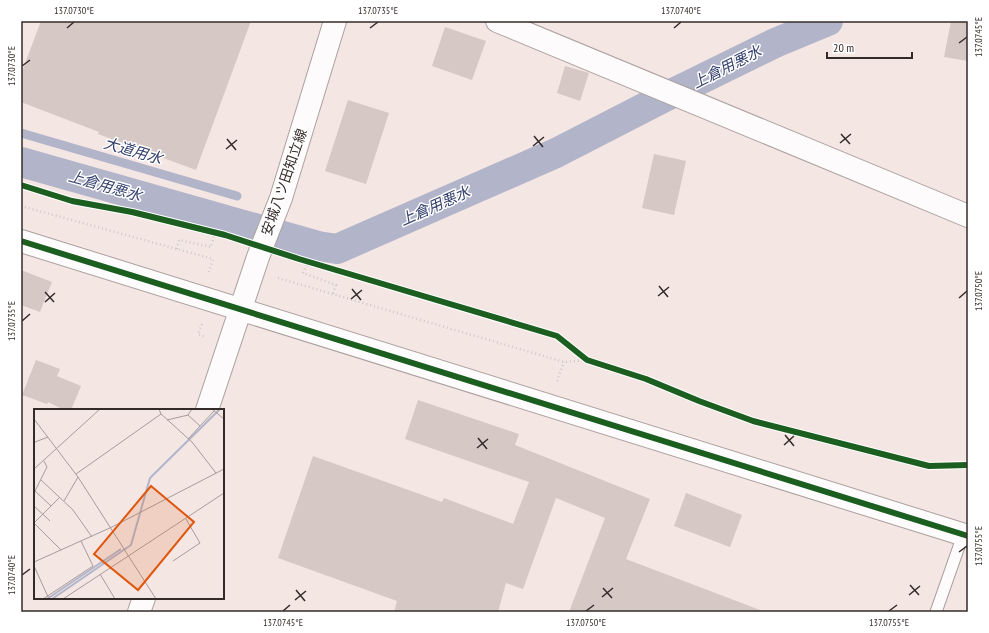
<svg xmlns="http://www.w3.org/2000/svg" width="989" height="633" font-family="'PT Sans Narrow','Noto Sans JP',sans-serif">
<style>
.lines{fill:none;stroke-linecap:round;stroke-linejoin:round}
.stream{stroke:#b2b4ca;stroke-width:9}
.canal{stroke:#b2b4ca;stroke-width:30}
.building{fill:#d6c8c5}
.service-casing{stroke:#aba19f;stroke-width:13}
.minor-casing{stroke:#aba19f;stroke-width:24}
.tertiary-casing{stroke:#aba19f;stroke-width:24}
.secondary-casing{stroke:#aba19f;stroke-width:24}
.path{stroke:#cecac9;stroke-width:2.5;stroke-dasharray:1 3;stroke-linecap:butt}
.service{stroke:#fdfbfb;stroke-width:11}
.minor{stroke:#fdfbfb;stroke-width:22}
.tertiary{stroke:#fdfbfb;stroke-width:22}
.secondary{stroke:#fdfbfb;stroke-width:22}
.cycleway-casing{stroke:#fff;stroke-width:8}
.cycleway{stroke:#1b5e20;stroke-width:6}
.ticks{fill:none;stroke:#342b29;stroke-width:1.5}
.labels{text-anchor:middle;stroke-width:3;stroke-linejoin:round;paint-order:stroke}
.street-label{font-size:14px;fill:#342b29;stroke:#fff}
.water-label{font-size:15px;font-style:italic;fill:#34406d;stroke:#fff}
.inset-river{fill:none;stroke:#b2b4ca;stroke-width:2}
.inset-road{fill:none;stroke:#a79b99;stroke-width:1}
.view{fill:#df570d;fill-opacity:0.15;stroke:#df570d;stroke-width:2}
.inset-edge{fill:none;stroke:#342b29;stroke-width:2}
.neatline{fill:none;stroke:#342b29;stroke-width:1.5}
.ticks-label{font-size:10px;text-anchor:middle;fill:#342b29}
</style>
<rect width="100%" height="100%" fill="#f4e6e3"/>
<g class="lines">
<path class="stream" d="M 21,133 L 237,196"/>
<path class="canal" d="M 21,162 L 318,246 L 337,249 L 556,153 L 663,98 L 775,43 L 828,21"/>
</g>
<path class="building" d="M 41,21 L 251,21 L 196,170 L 98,134 L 99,132 L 21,102 L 21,74 Z
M 951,21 L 968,21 L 968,61 L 944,57 Z
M 445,27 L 486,41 L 472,80 L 432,66 Z
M 565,66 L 589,73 L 580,101 L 557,93 Z
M 348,100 L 389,113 L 366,184 L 325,171 Z
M 654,154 L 686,161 L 674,215 L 642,208 Z
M 21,270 L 52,282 L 40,312 L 21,305 Z
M 36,360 L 60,369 L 57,376 L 81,386 L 71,410 L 64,410 L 48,402 L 47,404 L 22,395 Z
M 418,400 L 519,434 L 515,445 L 650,499 L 626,559 L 760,610 L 759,612 L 569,612 L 605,518 L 556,498 L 523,589 L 506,583 L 498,612 L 394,612 L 397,601 L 278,558 L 313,456 L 442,502 L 444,498 L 513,524 L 529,482 L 405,439 Z
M 686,493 L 742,515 L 730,547 L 674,526 Z"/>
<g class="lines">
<defs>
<path id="service" d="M 936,612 L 963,535"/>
<path id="minor" d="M 497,21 L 968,216"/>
<path id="tertiary" d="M 21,241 L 968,536"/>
<path id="secondary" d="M 207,410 L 258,257 L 281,198 L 335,21
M 139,612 L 144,598"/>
</defs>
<use href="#service" class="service-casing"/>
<use href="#minor" class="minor-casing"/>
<use href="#tertiary" class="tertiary-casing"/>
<use href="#secondary" class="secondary-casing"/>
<path class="path" d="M 21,206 L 213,259 L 209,272
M 177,249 L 179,240 L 211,247 L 215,232
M 308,261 L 303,273 L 336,285 L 333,294
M 278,278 L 564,362 L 587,360
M 202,324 L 198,334 L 205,337
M 557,381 L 564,362"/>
<use href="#service" class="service"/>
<use href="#minor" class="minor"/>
<use href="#tertiary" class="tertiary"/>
<use href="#secondary" class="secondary"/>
<defs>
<path id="cycleway" d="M 21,185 L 72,201 L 132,212 L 225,235 L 299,259 L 557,336 L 587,360 L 646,379 L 699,401 L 753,421 L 929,466 L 968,465
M 21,241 L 968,536"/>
</defs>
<use href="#cycleway" class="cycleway-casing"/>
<use href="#cycleway" class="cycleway"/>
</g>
<path class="ticks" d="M 67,28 L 74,22M 370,28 L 378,22M 674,28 L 681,22M 959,43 L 967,37M 22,66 L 30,60M 841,134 L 850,144M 534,136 L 543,147M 227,139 L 236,150M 840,143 L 851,134M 533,146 L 544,137M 226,149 L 237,140M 659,286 L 668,297M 352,289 L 361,300M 45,292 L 54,302M 658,296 L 669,287M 959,298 L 967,291M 351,299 L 362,290M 45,302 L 55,293M 22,321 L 30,314M 785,435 L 794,446M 478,438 L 487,449M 784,445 L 794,436M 477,448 L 488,439M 959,552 L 967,546M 22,575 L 30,569M 910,585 L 919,595M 603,588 L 612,598M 296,590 L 305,601M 909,595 L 920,586M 602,597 L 613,588M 295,600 L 306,591M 283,611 L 290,605M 586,611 L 594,605M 889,611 L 897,605"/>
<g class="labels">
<g class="street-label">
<text transform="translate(284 182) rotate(-71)" y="5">安城八ツ田知立線</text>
</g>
<g class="water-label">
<text transform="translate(727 67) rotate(-27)" y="5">上倉用悪水</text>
<text transform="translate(133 151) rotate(16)" y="5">大道用水</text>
<text transform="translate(105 186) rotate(16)" y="5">上倉用悪水</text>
<text transform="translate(435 206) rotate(-24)" y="5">上倉用悪水</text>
</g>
</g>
<g transform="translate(34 409)">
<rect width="190" height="190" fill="#f4e6e3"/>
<path class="inset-river" d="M 13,190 L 87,140M 18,190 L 97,136 L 116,69 L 186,0"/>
<path class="inset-road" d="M 125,0 L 127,5 L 158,33 L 182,64M 178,0 L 190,10M 154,6 L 166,17M 0,10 L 44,68 L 122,190M 133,11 L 154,6 L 158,0M 154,30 L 180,2M 1,33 L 14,28M 0,60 L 66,0M 42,65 L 127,5M 7,71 L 39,101 L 58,128M 1,82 L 17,97 L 26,88M 0,84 L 13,58 L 10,52M 30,92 L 44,68M 0,97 L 16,112M 0,114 L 27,141M 0,114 L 17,97M 139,152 L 166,134 L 152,110M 0,153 L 78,118 L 190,60M 0,157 L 15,190M 66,165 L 81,190M 9,190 L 59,157 L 47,132M 29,190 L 190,84"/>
<path class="view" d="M 117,77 L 160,113 L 104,181 L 60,145 Z"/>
<rect width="190" height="190" class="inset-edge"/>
</g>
<rect width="989" height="633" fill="none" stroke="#ffffff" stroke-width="44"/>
<path d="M827 52v6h85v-6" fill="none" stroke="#342b29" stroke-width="2"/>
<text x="833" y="52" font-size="12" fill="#342b29" stroke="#ffffff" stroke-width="3" paint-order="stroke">20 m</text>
<rect x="22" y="22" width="945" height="589" class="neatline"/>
<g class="ticks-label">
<text x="74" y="14">137.0730°E</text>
<text x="378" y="14">137.0735°E</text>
<text x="681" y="14">137.0740°E</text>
<text transform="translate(978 37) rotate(-90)" y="4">137.0745°E</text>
<text transform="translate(11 66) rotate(-90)" y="4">137.0730°E</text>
<text transform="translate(978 291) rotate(-90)" y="4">137.0750°E</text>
<text transform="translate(11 321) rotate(-90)" y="4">137.0735°E</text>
<text transform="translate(978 546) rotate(-90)" y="4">137.0755°E</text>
<text transform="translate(11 575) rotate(-90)" y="4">137.0740°E</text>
<text x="283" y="626">137.0745°E</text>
<text x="586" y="626">137.0750°E</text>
<text x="889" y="626">137.0755°E</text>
</g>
</svg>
